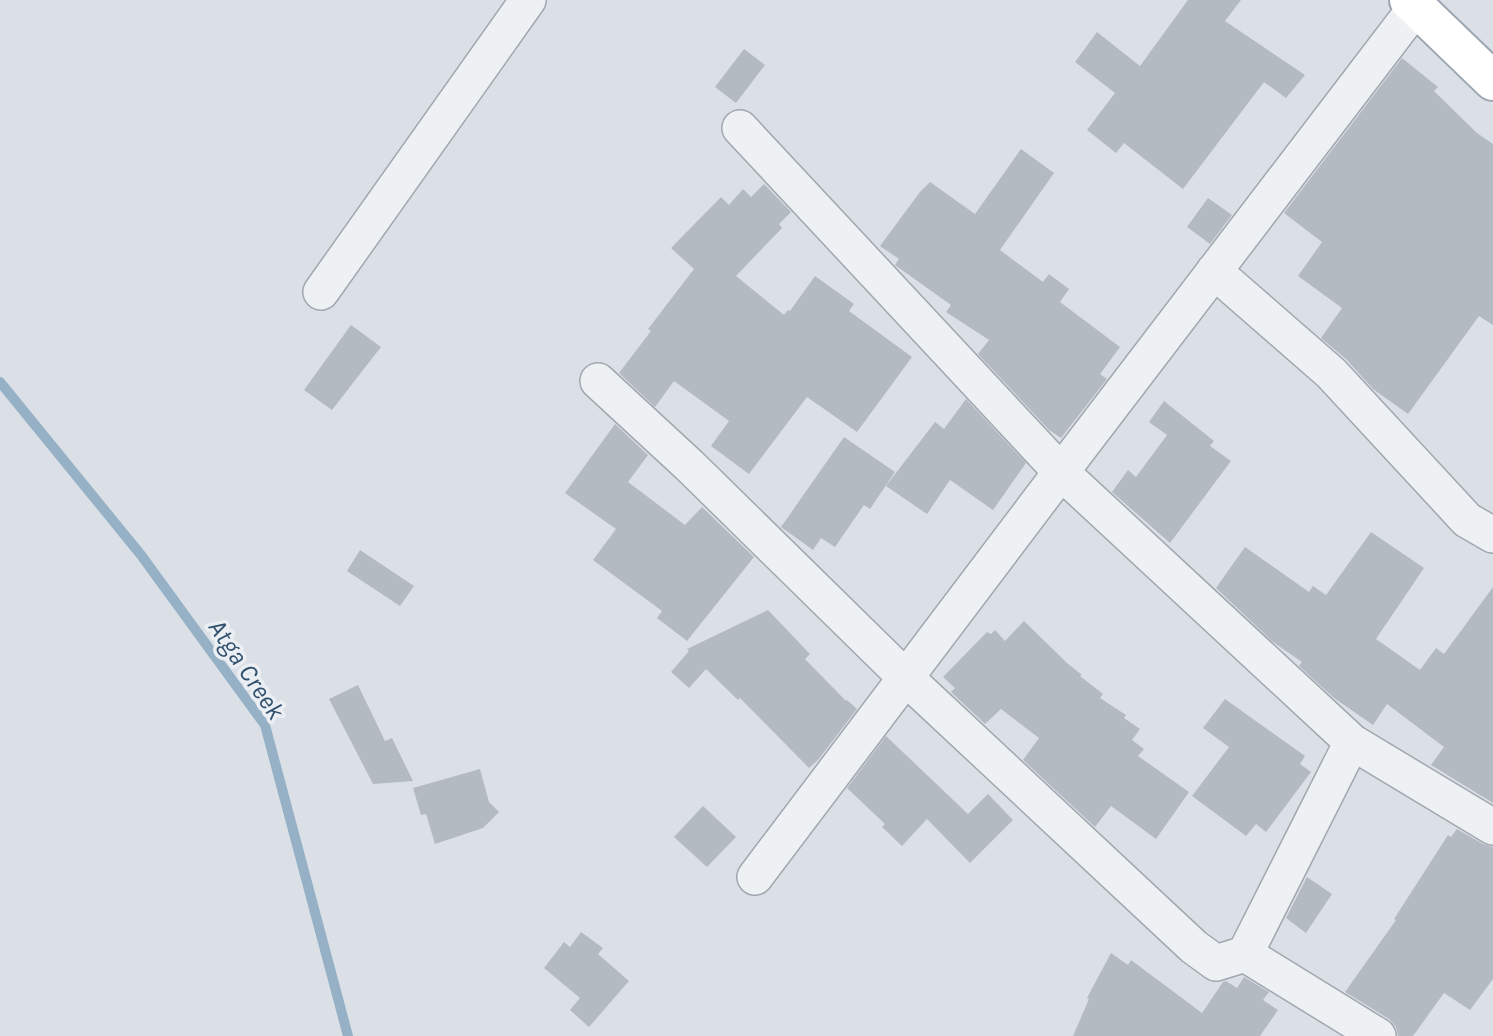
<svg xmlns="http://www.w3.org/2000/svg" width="1493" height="1036" font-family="Karla,sans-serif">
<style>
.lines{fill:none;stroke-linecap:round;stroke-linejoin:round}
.stream{stroke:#96b1c6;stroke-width:10}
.building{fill:#b3bac2}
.street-casing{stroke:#a1a7af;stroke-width:38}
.primary-casing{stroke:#9ba6b1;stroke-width:42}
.street{stroke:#eef1f4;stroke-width:35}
.primary{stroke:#fff;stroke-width:38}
.labels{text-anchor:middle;stroke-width:7;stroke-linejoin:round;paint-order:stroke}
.water-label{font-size:26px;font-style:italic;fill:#31516e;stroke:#ebeff3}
</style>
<rect width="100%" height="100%" fill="#dbe0e6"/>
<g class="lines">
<path class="stream" d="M 0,382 L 141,555 L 265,725 L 348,1036"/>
</g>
<path class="building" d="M 1188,0 L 1241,0 L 1225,21 L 1305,75 L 1286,98 L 1264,82 L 1183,189 L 1124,143 L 1116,153 L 1087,130 L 1115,93 L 1075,62 L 1097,32 L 1140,66 Z
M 744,49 L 765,65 L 736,103 L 715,87 Z
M 1402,58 L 1438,87 L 1434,91 L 1477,133 L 1493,144 L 1493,325 L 1479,316 L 1408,414 L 1373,389 L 1346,359 L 1321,338 L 1342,308 L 1298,276 L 1322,242 L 1284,213 Z
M 1021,149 L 1054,173 L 1000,250 L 1043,282 L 1049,274 L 1069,289 L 1060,302 L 1120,347 L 1100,374 L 1107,379 L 1061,438 L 1049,430 L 978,354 L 989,340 L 946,312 L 951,305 L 895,265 L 899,259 L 880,246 L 920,192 L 930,182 L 975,214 Z
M 764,184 L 791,212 L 779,224 L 782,228 L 736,276 L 784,315 L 788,310 L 790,311 L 815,276 L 854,304 L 849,311 L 912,357 L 857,432 L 807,397 L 749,474 L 711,446 L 729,421 L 674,381 L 655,407 L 619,373 L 651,331 L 648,329 L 694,269 L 671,248 L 721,197 L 729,205 L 743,189 L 751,197 Z
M 1208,198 L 1232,215 L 1210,244 L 1187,227 Z
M 351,325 L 381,347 L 332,410 L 304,390 Z
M 966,399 L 1026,463 L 993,510 L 950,480 L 927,514 L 886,486 L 935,422 L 944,429 Z
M 1164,401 L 1214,441 L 1210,446 L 1231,461 L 1170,543 L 1112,492 L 1128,470 L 1136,477 L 1167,435 L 1149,422 Z
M 615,424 L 648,455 L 628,482 L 632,485 L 685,525 L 702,507 L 754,557 L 687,641 L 657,618 L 662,611 L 593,560 L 616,529 L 565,493 Z
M 844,437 L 895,472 L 870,509 L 864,505 L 835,547 L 821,538 L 813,550 L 781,527 Z
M 1371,532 L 1424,568 L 1376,639 L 1420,670 L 1436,648 L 1444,654 L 1493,587 L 1493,803 L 1431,765 L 1444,747 L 1387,704 L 1373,725 L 1334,698 L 1299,666 L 1302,662 L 1273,642 L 1216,588 L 1245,547 L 1309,592 L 1313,586 L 1326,595 Z
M 360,550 L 414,586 L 400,606 L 347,571 Z
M 768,610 L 810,654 L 805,659 L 846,701 L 847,700 L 857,709 L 818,760 L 809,768 L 740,698 L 738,700 L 706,669 L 689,688 L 671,672 L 689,651 L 687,649 Z
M 1024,621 L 1067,663 L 1082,675 L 1080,676 L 1103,694 L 1100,698 L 1126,715 L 1124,718 L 1140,729 L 1132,740 L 1144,749 L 1138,756 L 1189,792 L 1156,839 L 1111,806 L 1095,827 L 1023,760 L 1039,738 L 1001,709 L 985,724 L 951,692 L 955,688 L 943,677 L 987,632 L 991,634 L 995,630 L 1005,641 Z
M 358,685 L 385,741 L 392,738 L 413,781 L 373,784 L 329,699 Z
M 1225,699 L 1305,756 L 1300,764 L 1311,772 L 1266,832 L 1256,824 L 1246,836 L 1192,796 L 1229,747 L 1203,728 Z
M 886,736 L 968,814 L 988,794 L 1013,820 L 970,863 L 927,819 L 902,846 L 882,827 L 885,824 L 847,788 Z
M 480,769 L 489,802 L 499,812 L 483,828 L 435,844 L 426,814 L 421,815 L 413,788 Z
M 703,806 L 736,837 L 707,867 L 674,837 Z
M 1457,829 L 1483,844 L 1493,847 L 1493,979 L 1470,1010 L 1444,993 L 1413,1036 L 1398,1036 L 1396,1027 L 1389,1019 L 1345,992 L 1396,920 L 1394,919 L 1448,835 L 1451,837 Z
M 1307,877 L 1332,894 L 1306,933 L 1286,918 Z
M 581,932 L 603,948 L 598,954 L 629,981 L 589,1027 L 570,1010 L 580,998 L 544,968 L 564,942 L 570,947 Z
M 1111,953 L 1128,965 L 1131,960 L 1202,1013 L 1223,982 L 1226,981 L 1237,988 L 1244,977 L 1269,992 L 1263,1000 L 1278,1010 L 1260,1036 L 1073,1036 L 1089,999 L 1087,998 Z"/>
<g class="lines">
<defs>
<path id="street" d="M 740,128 L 1061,472 L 1352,742 L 1493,827
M 1214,271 L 1331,373 L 1467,520 L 1493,535
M 321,292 L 528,0
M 598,381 L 690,466 L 905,677 L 1194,947 L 1216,963 L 1245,954 L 1352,742
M 755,877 L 1061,472 L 1416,7
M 1245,954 L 1378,1036"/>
<path id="primary" d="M 1409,0 L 1493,81"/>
</defs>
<use href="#street" class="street-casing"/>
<use href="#primary" class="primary-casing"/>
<use href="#street" class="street"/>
<use href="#primary" class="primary"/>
</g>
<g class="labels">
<g class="water-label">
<text transform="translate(247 669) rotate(56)" y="9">Atga Creek</text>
</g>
</g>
</svg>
